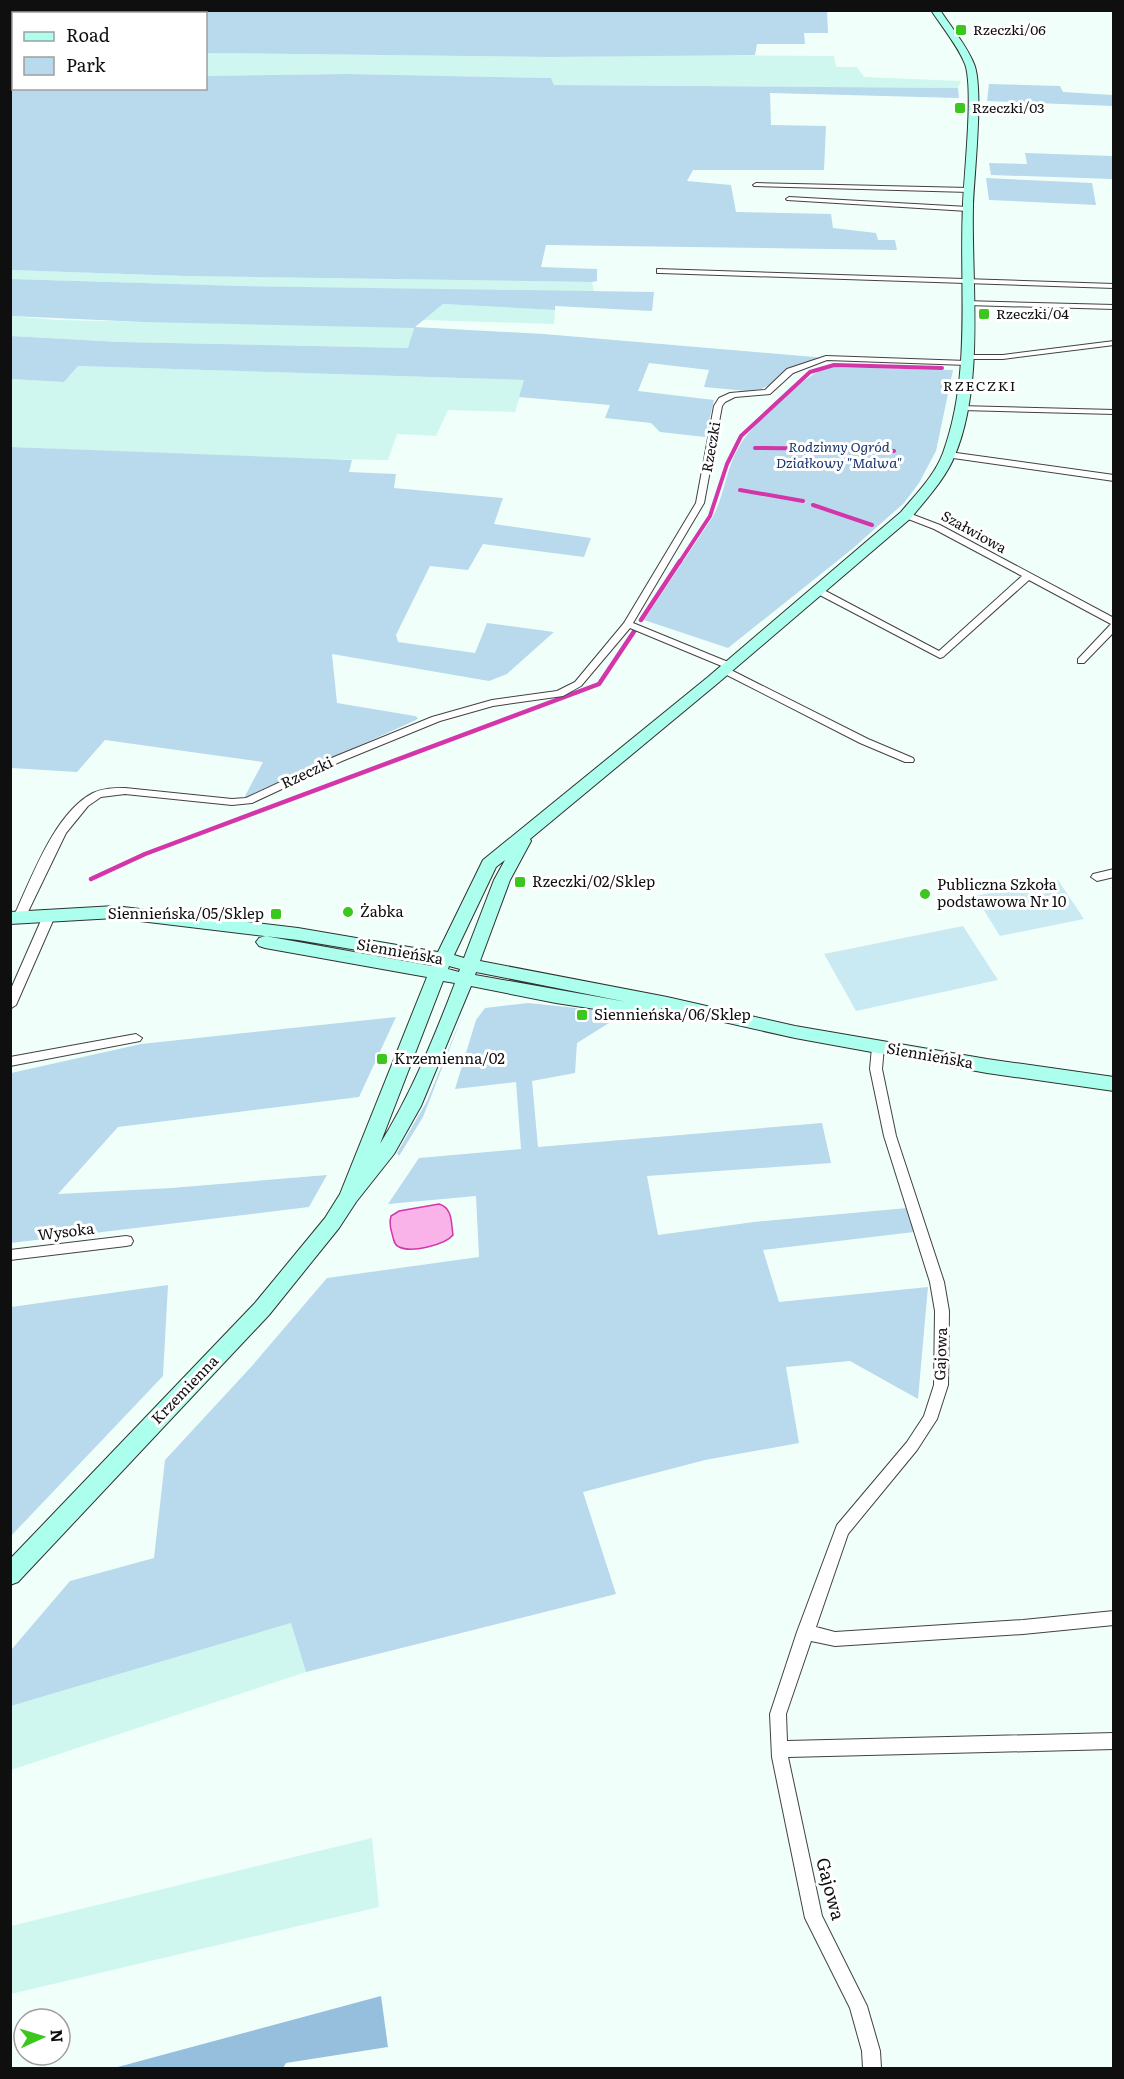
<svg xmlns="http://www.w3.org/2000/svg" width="1124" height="2079" font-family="Literata,serif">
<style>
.farmland{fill:#cff7ef}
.green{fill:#b8daec}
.forest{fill:#96bfde}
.pitch{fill:#caeaf3}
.water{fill:#f9b3e8;stroke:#d436a9;stroke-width:1.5}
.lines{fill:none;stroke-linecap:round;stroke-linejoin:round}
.stream-far1{stroke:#d436a9;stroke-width:4}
.stream{stroke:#d436a9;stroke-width:4.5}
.minor-casing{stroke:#424242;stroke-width:2}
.secondary-casing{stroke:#313131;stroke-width:2}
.minor{fill:#fff;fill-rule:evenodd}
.secondary{fill:#acffec;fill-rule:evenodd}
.poi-dot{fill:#3cc71f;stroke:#fff;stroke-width:2}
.labels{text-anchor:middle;stroke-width:6;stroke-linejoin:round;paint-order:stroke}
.far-poi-label{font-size:14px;fill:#0f0f0f;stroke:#fff;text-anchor:start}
.far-neighbourhood-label{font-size:14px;letter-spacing:1.5px;fill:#0f0f0f;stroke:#fff}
.far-street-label{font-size:14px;fill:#0f0f0f;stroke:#fff}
.far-park-label{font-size:14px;font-style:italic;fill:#1b366b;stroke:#fff}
.street-label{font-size:15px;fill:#0f0f0f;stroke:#fff}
.poi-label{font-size:15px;fill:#0f0f0f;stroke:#fff;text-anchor:start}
.near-street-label{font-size:18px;fill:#0f0f0f;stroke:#fff}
</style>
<rect width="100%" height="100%" fill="#f1fffb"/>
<path class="farmland" d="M 206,53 L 550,57 L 693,55 L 834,56 L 836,67 L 857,67 L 864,77 L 961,81 L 958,88 L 554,85 L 551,78 L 347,74 L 206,76 Z
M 11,270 L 184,276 L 592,282 L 594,292 L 242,286 L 11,279 Z
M 443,304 L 555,310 L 554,324 L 423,320 Z
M 10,316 L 59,320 L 414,327 L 409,348 L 120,342 L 11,336 Z
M 78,366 L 525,380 L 515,412 L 448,410 L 436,436 L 397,434 L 388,460 L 270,458 L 11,447 L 10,379 L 64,382 Z
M 291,1623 L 306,1672 L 11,1770 L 11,1706 Z
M 372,1838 L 379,1907 L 11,1994 L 11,1926 Z"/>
<path class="green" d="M 101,11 L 827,10 L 828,33 L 804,33 L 805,44 L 757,44 L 755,55 L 550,57 L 206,53 L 206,14 L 100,13 Z
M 347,74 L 551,78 L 554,85 L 958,88 L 959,98 L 770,93 L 771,125 L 826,126 L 824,170 L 693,170 L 687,181 L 731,185 L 736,212 L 831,214 L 833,228 L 876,233 L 878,240 L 895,240 L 897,250 L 546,245 L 541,267 L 597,269 L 597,281 L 592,282 L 184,276 L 11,270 L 11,78 L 13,78 L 14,88 L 206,88 L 206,76 Z
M 989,84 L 1060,86 L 1063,92 L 1113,95 L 1113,106 L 987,101 Z
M 1025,153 L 1113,156 L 1113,179 L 991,175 L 989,163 L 1027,164 Z
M 986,178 L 1092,183 L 1096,205 L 989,200 Z
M 11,279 L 242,286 L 654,292 L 652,311 L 555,306 L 555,310 L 443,304 L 415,327 L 544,334 L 826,358 L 761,389 L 747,391 L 704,387 L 709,370 L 649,363 L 638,391 L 714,400 L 705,437 L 660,432 L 651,423 L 605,418 L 610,405 L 519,397 L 524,380 L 78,366 L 64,382 L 11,379 L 11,336 L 120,342 L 408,348 L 414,328 L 143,322 L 11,316 Z
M 829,367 L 953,370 L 936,451 L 919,483 L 904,503 L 851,550 L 728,648 L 644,620 L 712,518 C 725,495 726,467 740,445 C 752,424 807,372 829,367 Z
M 11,447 L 352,460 L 349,472 L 396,474 L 394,488 L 503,498 L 494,524 L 591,538 L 584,557 L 483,544 L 468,570 L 430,566 L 396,635 L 398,642 L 475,653 L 487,623 L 554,632 L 507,674 L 489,681 L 332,654 L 337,703 L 415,716 L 418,718 L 416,720 L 244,798 L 263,762 L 105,740 L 77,772 L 11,768 Z
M 528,1003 L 625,1013 L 577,1043 L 575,1073 L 532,1081 L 538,1147 L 822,1123 L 831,1163 L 647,1176 L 658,1235 L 754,1222 L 907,1208 L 914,1232 L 763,1250 L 779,1302 L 928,1287 L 918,1399 L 850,1361 L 786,1367 L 799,1443 L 705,1460 L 583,1492 L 616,1594 L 306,1672 L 291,1623 L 11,1706 L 11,1650 L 70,1581 L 154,1558 L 165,1460 L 251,1367 L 327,1278 L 479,1257 L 476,1196 L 388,1204 L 419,1158 L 521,1149 L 516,1082 L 455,1089 L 476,1020 L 485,1008 Z
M 465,1009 L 423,1117 L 399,1156 L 397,1153 L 427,1101 Z
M 396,1017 L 359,1097 L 118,1127 L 58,1194 L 171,1188 L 327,1175 L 309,1207 L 11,1243 L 11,1073 L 141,1044 Z
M 168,1285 L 163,1376 L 11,1536 L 11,1307 Z"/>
<path class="forest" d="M 381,1996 L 388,2047 L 286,2063 L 283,2068 L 114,2068 Z"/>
<path class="pitch" d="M 1058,880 L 1084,919 L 1000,936 L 975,896 Z
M 963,926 L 998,980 L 856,1011 L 824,954 Z"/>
<path class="water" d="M 439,1204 C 453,1208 451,1223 453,1235 C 445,1245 411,1253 399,1247 C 393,1245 393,1235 391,1230 C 390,1224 389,1222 391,1216 L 399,1211 Z"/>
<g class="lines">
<path class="stream-far1" d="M 755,448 L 850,449
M 860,449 L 894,451
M 740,490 L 803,501
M 813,505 L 872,525
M 679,563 L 710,516 L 727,464 L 741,436 L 810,372 L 834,365 L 942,368"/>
<path class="stream" d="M 641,620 L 680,561
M 91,879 L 145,854 L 599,684 L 635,630"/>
<defs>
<path id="minor" d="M 10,31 L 14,31 L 14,35 L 10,35 Z
M 756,183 L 969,188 L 972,190 L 969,192 L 754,186 L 753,185 Z
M 789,197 L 968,207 L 972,209 L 968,211 L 787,200 L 786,199 Z
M 657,269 L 1114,284 L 1114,288 L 660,273 L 657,273 Z
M 964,301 L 1114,305 L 1114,309 L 967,305 L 964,305 Z
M 1114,341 L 1114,345 L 1003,359 L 967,359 L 963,357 L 967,355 L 1003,355 Z
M 826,356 L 967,361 L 971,363 L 967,365 L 827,360 L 793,373 L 770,394 L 735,397 L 725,402 L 722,406 L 704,503 L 633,623 L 733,664 L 733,668 L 729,669 L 868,739 L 913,758 L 914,760 L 913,762 L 905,762 L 860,743 L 721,672 L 721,668 L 724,667 L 630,628 L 581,686 L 563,696 L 493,706 L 440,721 L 342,761 L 252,803 L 232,805 L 125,794 L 101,797 L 88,806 L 66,833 L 25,918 L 19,922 L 15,921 L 13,918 C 31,880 54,813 93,793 C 103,788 114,788 125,788 L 232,799 L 246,798 L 334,757 L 432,717 L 492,700 L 557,691 L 575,682 L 624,623 L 696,503 L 714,406 L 719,398 L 730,393 L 765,390 L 787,369 Z
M 959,406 L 1114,410 L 1114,414 L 962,410 L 958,408 Z
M 949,452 L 1114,475 L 1114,481 L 946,457 L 946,453 Z
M 906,512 L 940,525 L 1114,618 L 1114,632 L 1084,663 L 1078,663 L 1078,659 L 1111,624 L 1029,580 L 943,657 L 940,658 L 814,592 L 814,588 L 820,588 L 939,651 L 1022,576 L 934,529 L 903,517 L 902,515 Z
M 1114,869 L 1114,877 L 1097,881 L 1091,877 L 1093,874 Z
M 49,912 L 55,916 L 16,1005 L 10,1009 L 10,991 L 43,916 Z
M 136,1034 L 142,1038 L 140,1041 L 10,1066 L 10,1057 Z
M 878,1043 L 884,1047 L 882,1069 L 896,1136 L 944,1282 L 949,1311 L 948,1385 L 937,1419 L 917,1450 L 848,1534 L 816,1627 L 835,1632 L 1023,1620 L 1114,1611 L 1114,1625 L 1023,1634 L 835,1646 L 811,1641 L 786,1714 L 787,1741 L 1114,1733 L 1114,1749 L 788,1757 L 822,1916 L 867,2006 L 880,2051 L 881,2068 L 863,2068 L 862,2051 L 850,2008 L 805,1918 L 772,1757 L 770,1714 L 797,1632 L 837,1525 L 907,1442 L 924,1416 L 934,1385 L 935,1311 L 930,1282 L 884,1136 L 870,1069 L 872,1047 Z
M 126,1236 L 131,1237 L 133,1241 L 131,1245 L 126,1246 L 10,1260 L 10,1250 Z"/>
<path id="secondary" d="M 931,10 L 940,10 C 951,27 967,46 974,64 C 984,88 974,175 973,205 C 971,282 985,383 955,455 C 946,478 927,498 911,518 L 718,683 L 530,839 L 531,841 L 510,880 L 480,961 L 667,997 L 795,1026 L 987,1059 L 1114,1077 L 1114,1091 L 987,1073 L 795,1038 L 661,1008 L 663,1012 L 660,1016 L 654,1018 L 556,1003 L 471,986 L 421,1106 L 394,1154 L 356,1202 L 339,1228 L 269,1315 L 18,1582 L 10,1585 L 10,1559 L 255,1303 L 325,1218 L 340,1194 L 427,977 L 265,948 L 259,946 L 256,942 L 259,938 L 265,936 L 432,966 L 434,963 L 298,940 L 115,918 L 10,924 L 10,912 L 115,906 L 298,928 L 438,952 L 483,860 L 708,677 L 901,512 C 916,494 935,475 943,453 C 972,374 959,287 963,205 C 964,175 974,88 965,64 C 958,46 942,27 931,10 ZM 505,860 L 494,880 L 464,958 L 454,955 L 496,867 ZM 449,966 L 460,969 L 459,972 L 448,969 ZM 476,972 L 627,1002 L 475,975 ZM 443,981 L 455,983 C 434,1038 411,1094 380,1144 Z"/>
</defs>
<use href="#minor" class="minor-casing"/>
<use href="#secondary" class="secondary-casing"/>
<use href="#minor" class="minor"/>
<use href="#secondary" class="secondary"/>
</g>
<g class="poi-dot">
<rect x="955" y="24" width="12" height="12" rx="3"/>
<rect x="954" y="102" width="12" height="12" rx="3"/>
<rect x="978" y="308" width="12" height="12" rx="3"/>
<rect x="514" y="876" width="12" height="12" rx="3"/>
<circle cx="925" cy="894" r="6"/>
<circle cx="348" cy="912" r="6"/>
<rect x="270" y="908" width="12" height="12" rx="3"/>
<rect x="576" y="1009" width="12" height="12" rx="3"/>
<rect x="376" y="1053" width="12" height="12" rx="3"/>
</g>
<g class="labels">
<g class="far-poi-label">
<text x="973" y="35">Rzeczki/06</text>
<text x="972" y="113">Rzeczki/03</text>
<text x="996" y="319">Rzeczki/04</text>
</g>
<g class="far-neighbourhood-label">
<text x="980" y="391">RZECZKI</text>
</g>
<g class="far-street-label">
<text transform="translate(711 447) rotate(-80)" y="5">Rzeczki</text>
<text transform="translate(974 532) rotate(29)" y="5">Szałwiowa</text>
</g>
<g class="far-park-label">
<text x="839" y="452">Rodzinny Ogród<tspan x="839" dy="16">Działkowy "Malwa"</tspan></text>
</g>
<g class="street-label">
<text transform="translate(307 773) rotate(-25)" y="5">Rzeczki</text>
<text transform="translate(400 952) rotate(10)" y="5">Siennieńska</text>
<text transform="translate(930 1056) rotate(10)" y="5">Siennieńska</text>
<text transform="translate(66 1232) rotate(-7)" y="5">Wysoka</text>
<text transform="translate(941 1354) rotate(-88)" y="5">Gajowa</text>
<text transform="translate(185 1390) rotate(-46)" y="5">Krzemienna</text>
</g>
<g class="poi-label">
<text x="532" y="887">Rzeczki/02/Sklep</text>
<text x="937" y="890">Publiczna Szkoła<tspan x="937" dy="17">podstawowa Nr 10</tspan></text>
<text x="360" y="917">Żabka</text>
<text x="264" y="919" text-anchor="end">Siennieńska/05/Sklep</text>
<text x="594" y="1020">Siennieńska/06/Sklep</text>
<text x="394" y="1064">Krzemienna/02</text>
</g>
<g class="near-street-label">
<text transform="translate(830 1889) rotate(75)" y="6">Gajowa</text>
</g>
</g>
<rect width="1124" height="2079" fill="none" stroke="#0f0f0f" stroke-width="24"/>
<rect x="12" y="12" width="195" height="78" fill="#ffffff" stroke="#9f9f9f" stroke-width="1.5"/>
<rect x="24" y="32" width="30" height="9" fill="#acffec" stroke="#9f9f9f" stroke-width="1.5"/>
<text x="66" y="42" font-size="18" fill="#0f0f0f">Road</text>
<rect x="24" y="57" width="30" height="18" fill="#b8daec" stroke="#9f9f9f" stroke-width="1.5"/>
<text x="66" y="72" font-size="18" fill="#0f0f0f">Park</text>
<g transform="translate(42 2037) rotate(86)"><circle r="28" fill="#ffffff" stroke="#9f9f9f" stroke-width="1.5"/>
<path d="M0-4.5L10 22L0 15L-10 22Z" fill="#3cc71f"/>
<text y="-9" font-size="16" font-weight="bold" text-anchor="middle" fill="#0f0f0f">N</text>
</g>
</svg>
